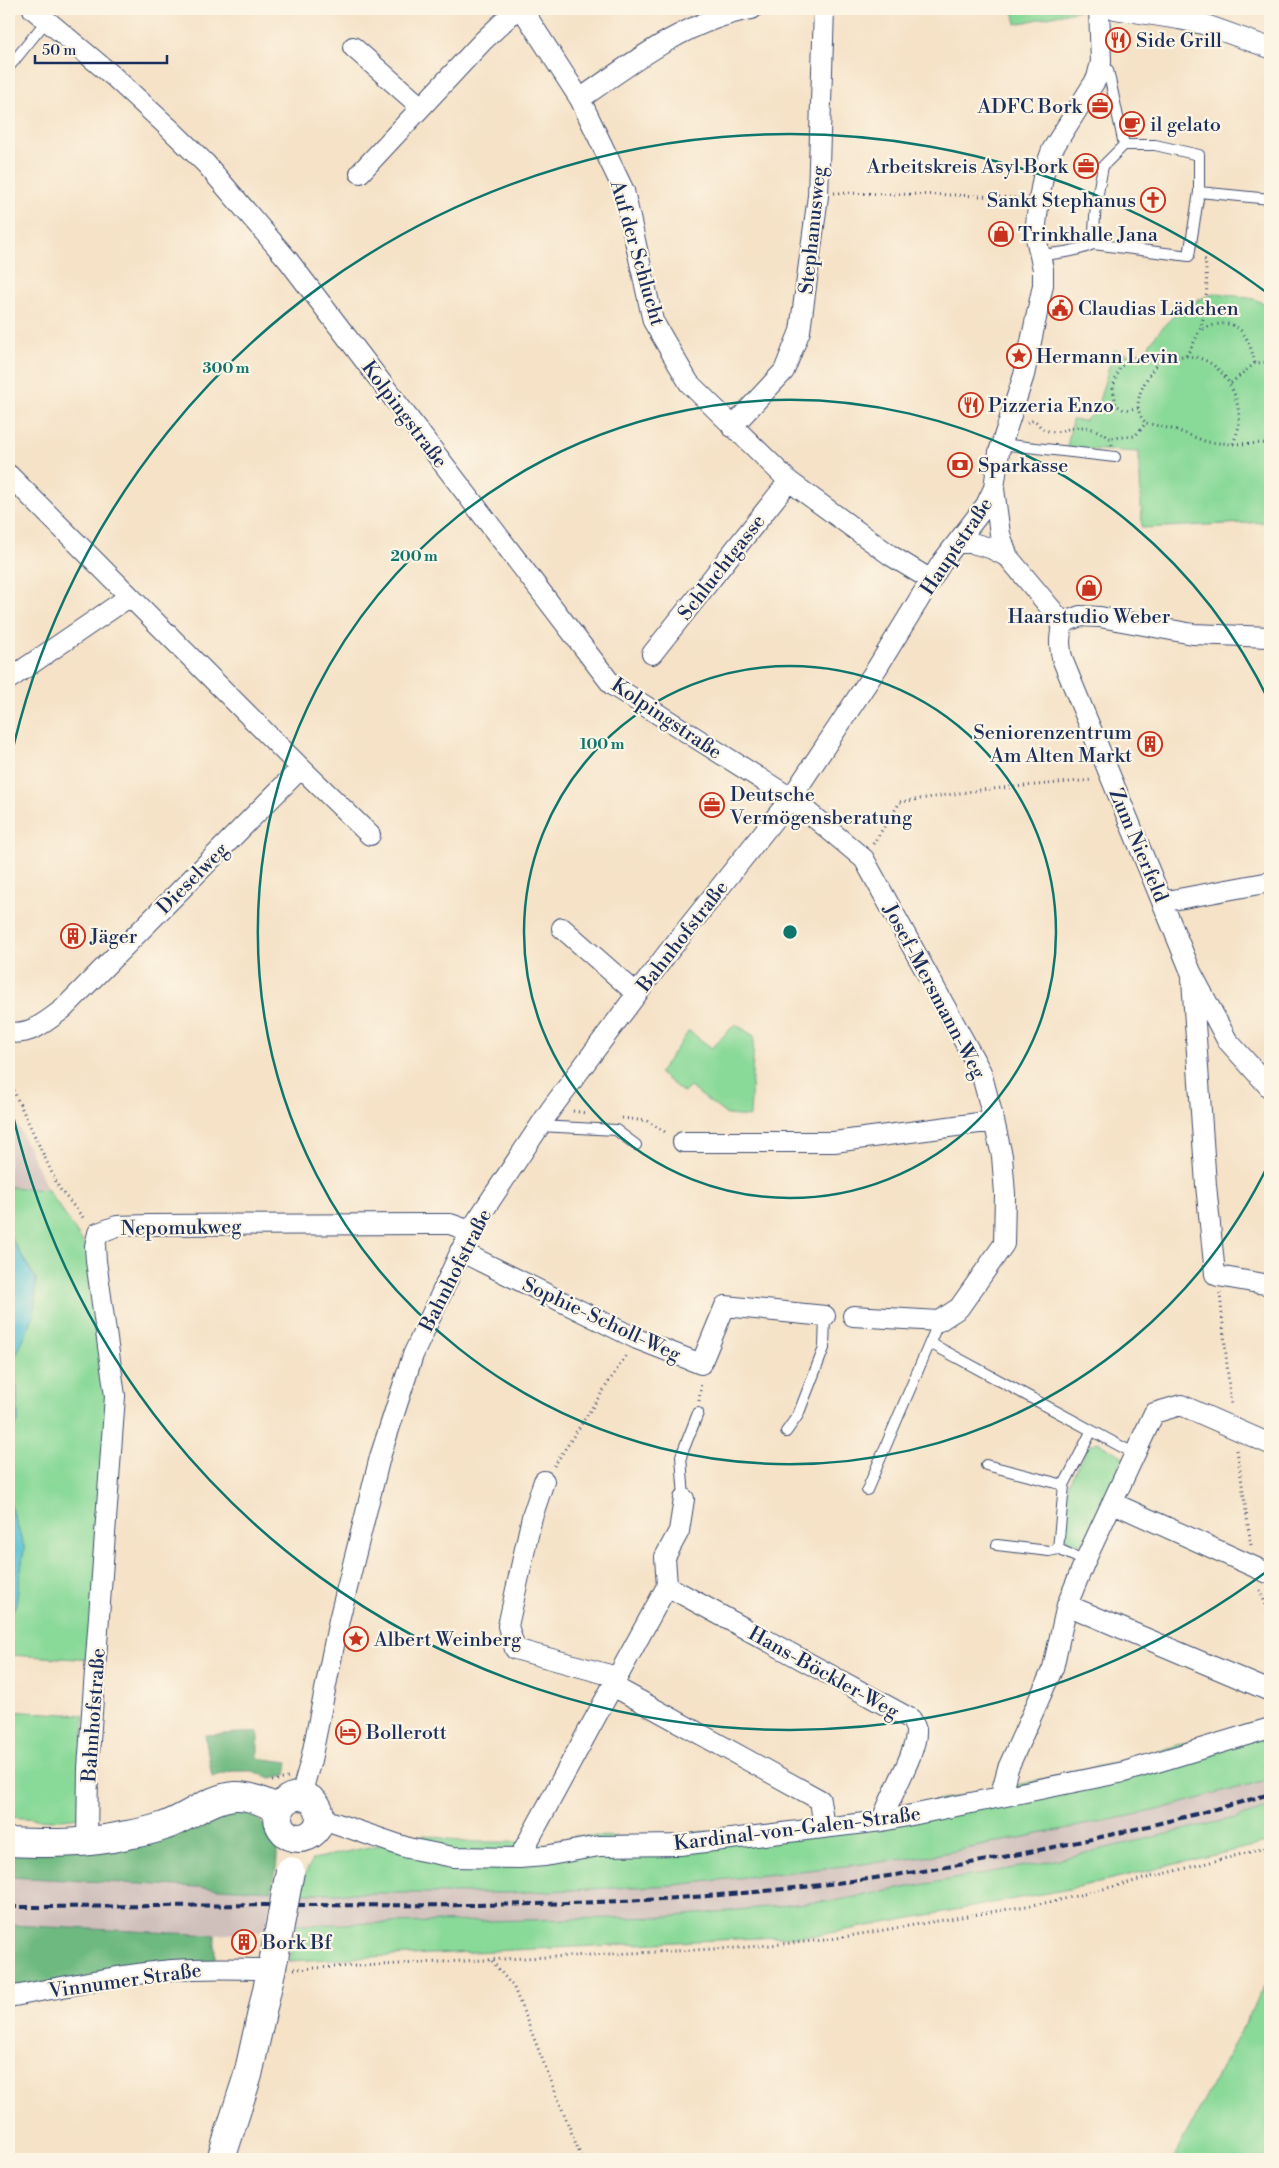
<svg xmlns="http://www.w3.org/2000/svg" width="1279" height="2168" font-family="'Libre Bodoni',serif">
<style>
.industrial{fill:#d0c0bc}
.green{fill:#89d998;stroke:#52847b}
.forest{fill:#6eb980;stroke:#44746f}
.water{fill:#5ac4d6;stroke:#3a7a9a}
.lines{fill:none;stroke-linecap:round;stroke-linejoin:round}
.lane-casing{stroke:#3c4a6e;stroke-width:12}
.street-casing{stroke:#3c4a6e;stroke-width:22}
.secondary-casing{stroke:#3c4a6e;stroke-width:30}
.path{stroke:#3c4a6e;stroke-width:3;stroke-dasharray:1 4;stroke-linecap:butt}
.lane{stroke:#fff;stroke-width:10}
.street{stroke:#fff;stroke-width:20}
.secondary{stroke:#fff;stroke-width:28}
.rail{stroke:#1b2f5e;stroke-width:4;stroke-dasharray:8 4;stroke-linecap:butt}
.secondary-bridge-casing{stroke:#3c4a6e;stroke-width:30;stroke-linecap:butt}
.secondary-bridge{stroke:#fff;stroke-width:28}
.ring{fill:none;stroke:#0f766e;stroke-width:2.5}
.labels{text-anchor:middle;stroke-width:4.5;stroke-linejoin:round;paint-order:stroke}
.poi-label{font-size:20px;fill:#1b2f5e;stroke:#fcf5e5;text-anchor:start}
.street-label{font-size:20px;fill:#1b2f5e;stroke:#fcf5e5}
.centre{fill:#0f766e;stroke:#fcf5e5;stroke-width:2.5}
.ring-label{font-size:15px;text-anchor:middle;font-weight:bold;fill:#0f766e;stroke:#fcf5e5;stroke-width:4.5;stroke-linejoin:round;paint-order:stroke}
</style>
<rect width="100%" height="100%" fill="#fcf5e5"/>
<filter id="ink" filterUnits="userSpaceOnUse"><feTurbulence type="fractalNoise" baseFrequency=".02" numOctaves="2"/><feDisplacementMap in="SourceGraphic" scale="10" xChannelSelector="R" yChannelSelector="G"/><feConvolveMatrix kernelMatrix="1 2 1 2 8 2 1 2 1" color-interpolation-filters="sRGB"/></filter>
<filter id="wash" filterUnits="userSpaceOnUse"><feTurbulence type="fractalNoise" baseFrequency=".0096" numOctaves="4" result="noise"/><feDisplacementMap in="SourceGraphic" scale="20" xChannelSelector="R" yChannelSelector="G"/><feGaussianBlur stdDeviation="1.12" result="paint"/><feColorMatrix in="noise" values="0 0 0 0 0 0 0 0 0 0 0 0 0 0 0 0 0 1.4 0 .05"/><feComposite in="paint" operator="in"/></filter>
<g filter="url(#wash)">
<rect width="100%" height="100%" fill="#f5e2c7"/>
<path class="industrial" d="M 9,1107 L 48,1190 L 9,1187 Z
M 1270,1779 L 1270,1808 L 1248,1815 L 1042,1863 L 838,1900 L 666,1917 L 296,1925 L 301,1893 L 507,1893 L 675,1885 L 925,1857 L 1154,1811 Z
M 9,1877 L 272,1891 L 265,1931 L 215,1935 L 9,1925 Z"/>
<path class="green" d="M 1013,9 L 1080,9 L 1080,10 L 1016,24 Z
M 1218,293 L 1254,299 L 1270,306 L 1270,417 L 1262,448 L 1268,522 L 1142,528 L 1139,452 L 1067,448 L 1072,420 L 1084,421 L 1096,411 L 1114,350 L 1141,358 C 1161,325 1180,303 1218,293 Z
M 735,1024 L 754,1036 L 750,1117 L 727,1115 L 690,1087 L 684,1093 L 659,1073 L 689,1031 L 712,1048 Z
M 9,1187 L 48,1190 L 87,1248 L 122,1419 L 95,1660 L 9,1655 L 9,1616 L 16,1604 L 24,1547 L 9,1500 L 9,1437 L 18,1422 L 17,1387 L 12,1364 L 34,1315 L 36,1279 L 9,1235 Z
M 1098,1442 L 1124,1457 L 1085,1544 L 1069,1542 L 1062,1531 L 1068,1485 L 1088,1446 Z
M 9,1711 L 84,1715 L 81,1817 L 52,1820 L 9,1817 Z
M 1270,1717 L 1270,1779 L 1154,1811 L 925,1857 L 675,1885 L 507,1893 L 301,1893 L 305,1874 L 313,1859 L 425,1835 L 465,1842 L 516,1842 L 546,1845 L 574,1836 L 660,1837 L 887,1811 L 1026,1783 L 1145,1755 Z
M 1270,1808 L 1270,1842 L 1069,1889 L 819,1935 L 289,1961 L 296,1925 L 666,1917 L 838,1900 L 1042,1863 L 1248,1815 Z
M 1270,1976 L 1270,2159 L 1173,2159 Z"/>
<path class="forest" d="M 258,1732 L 258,1758 L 288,1762 L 286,1775 L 271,1778 L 253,1771 L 232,1771 L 212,1777 L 205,1735 Z
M 222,1812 L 251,1813 C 284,1842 279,1851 272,1891 L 9,1877 L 9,1851 Z
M 9,1925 L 215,1935 L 215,1960 L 9,1991 Z"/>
<path class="water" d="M 9,1235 L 36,1279 L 34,1315 L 12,1364 L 17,1387 L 18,1422 L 9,1437 Z
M 9,1500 L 24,1547 L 16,1605 L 9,1616 Z"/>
</g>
<g filter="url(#ink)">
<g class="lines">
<defs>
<path id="lane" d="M 1102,62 L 1108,70 L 1124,145
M 9,67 L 47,20
M 1199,192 L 1270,199
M 1040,255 C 1059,253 1076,252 1093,244 L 1189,256 L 1199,192 L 1199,155 L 1155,145 L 1124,145 L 1103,166 L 1096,204 L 1093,244
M 1001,444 L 1115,457
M 539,1126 L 616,1130 L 636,1145
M 930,1343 L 1135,1454
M 786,1432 L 798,1415 L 824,1348 L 825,1316
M 986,1465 L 1064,1485
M 867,1490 L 939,1321
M 684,1499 L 681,1456 L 698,1413
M 997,1545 L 1049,1551 L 1058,1549
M 1085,1561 L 1058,1549 L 1064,1485 L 1091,1432"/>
<path id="street" d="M 33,9 L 113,76 L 168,127 L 206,164 L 288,260 L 612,685 L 791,798 L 864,859 L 981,1072 L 994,1121 L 834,1142 L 683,1142
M 522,9 L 580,99 L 624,191 L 653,321 L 689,383 L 789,481 L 890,555 L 931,580
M 1115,9 L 1179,19 L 1203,24 L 1270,48
M 353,47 L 421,107
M 580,99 C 633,62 687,20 752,9
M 360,173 L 483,41 L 517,9
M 732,427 L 784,371 L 800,331 L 818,196 L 824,9
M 9,475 L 301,768 L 370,835
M 994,489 L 1000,534 L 1008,557
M 957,543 L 972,543 L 990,548 L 1008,557 L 1063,623
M 1063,623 C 1059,637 1059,647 1063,661 L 1191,972 L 1227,1040 L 1270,1088
M 1063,623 L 1080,616 L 1100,617 L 1193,634 L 1270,637
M 652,654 L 789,481
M 9,679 L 129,597
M 1162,902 L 1270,882
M 562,928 L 637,994
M 1192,979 L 1206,1185 L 1215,1274 L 1218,1276 L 1270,1285
M 9,1032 C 30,1036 47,1021 63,1009 L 301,768
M 460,1251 L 637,1339 L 701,1364 L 725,1306 L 825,1316
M 853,1316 L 939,1321 L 959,1308 L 1004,1244 L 1005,1194 L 1002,1156 L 994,1121
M 544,1481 L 532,1517 L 508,1626 L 515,1649 L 617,1677
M 1113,1503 L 1270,1574
M 667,1586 L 911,1719 C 913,1723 915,1726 916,1730 C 918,1751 889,1797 882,1821
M 1067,1605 L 1270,1691
M 613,1686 L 820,1800 L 824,1828
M 301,1795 L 311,1760 L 339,1620 L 380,1457 L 413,1355 L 470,1231 L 551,1109 L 666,955 L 791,798 L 877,668 L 942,562 L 986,505 L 994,488 L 999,452 L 1024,375 L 1043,285 L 1043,269 L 1035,233 L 1039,199 L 1044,172 L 1052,150 L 1097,78 L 1101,62 L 1099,9
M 1000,1797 L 1008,1768 L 1053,1668 L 1067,1605 L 1085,1561 L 1154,1413 L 1181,1405 L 1270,1444
M 320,1818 L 408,1848 L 453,1857 L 519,1858 L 545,1856 L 599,1846 L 680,1845 L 882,1821 L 1124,1772 L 1270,1728
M 87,1842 L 88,1768 L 115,1396 L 96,1261 L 95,1246 L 98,1233 L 117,1226 L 149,1225 L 432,1224 L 450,1224 L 470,1231
M 519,1858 L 667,1586 L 665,1557 L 679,1531 L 684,1499
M 9,1997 C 63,1987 117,1975 172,1970 C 206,1967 239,1969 272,1969"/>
<path id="secondary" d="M278 1817a21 21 0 1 1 42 0a21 21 0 1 1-42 0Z
M 9,1842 C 49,1844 87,1844 127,1835 C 139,1833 153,1830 164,1826 C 188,1818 209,1798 235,1796 C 250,1795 265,1803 279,1809
M 221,2159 L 248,2075 L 274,1958"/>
</defs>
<use href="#lane" class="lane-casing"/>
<use href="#street" class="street-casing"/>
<use href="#secondary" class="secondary-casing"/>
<path class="path" d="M 834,193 L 956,195 L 1021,198
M 1203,329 C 1237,314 1248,333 1255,363
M 1186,356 C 1207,324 1209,297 1205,260 L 1202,259
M 1231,383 L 1255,363 L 1270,362
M 1138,408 L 1124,410 L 1116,405 L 1113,387 L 1120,367 L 1130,359 L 1138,356 L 1159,361
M 1027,423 L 1034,420 C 1038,423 1041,429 1046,430 C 1058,436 1069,426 1081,427 C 1091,427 1101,432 1110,438
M 1233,444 L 1270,443
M 1112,445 L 1110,438 L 1135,436 L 1146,423 L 1176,430 L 1207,442 L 1233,444 C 1235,438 1238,431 1239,425 C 1241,393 1221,357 1186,356 C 1177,356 1168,359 1159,361 C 1147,377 1127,405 1146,423
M 873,844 L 900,802 L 980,790 L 1092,780
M 9,1081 L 59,1188 L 85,1220
M 573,1111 L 586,1113
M 622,1118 L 647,1121 L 667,1133
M 1220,1293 L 1231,1406
M 699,1401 L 701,1382
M 1237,1450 L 1251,1545
M 554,1466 L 627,1354
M 1260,1590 L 1270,1615
M 272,1781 L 288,1778
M 492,1961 L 514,1988 L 582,2159
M 294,1969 L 737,1948 L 825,1940 L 1056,1901 L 1270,1847"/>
<use href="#lane" class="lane"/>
<use href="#street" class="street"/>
<use href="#secondary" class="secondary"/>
<path class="rail" d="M 9,1907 C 107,1907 205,1905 303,1905 C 460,1906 618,1906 775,1890 C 943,1873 1108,1840 1270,1794"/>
<defs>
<path id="secondary-bridge" d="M 274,1958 L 290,1871"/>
</defs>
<use href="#secondary-bridge" class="secondary-bridge-casing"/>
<use href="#secondary-bridge" class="secondary-bridge"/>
</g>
</g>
<g class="ring">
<circle cx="790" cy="932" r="266"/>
<path d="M1270 1161A532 532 0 1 1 1270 703"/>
<path d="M1270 1569A798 798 0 0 1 9 1098M9 766A798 798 0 0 1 1270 295"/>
</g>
<defs>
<symbol id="restaurant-ring" viewBox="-11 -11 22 22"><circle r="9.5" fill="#fcf5e5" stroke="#c8321e" stroke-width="1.5"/><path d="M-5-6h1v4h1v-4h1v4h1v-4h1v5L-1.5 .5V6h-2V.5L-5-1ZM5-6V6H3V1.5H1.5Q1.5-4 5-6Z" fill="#c8321e"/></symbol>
<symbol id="office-ring" viewBox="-11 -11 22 22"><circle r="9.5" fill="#fcf5e5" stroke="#c8321e" stroke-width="1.5"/><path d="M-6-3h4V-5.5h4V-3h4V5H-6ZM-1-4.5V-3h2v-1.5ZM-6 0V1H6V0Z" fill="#c8321e"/></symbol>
<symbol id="cafe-ring" viewBox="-11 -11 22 22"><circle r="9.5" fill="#fcf5e5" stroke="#c8321e" stroke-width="1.5"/><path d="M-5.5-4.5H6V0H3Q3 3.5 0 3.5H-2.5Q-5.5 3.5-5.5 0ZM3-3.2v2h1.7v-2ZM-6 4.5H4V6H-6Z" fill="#c8321e"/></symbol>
<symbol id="church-ring" viewBox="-11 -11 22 22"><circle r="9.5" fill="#fcf5e5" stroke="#c8321e" stroke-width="1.5"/><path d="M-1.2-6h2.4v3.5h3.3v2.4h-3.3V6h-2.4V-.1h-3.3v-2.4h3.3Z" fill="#c8321e"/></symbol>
<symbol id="shop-ring" viewBox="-11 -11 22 22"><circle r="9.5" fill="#fcf5e5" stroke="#c8321e" stroke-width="1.5"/><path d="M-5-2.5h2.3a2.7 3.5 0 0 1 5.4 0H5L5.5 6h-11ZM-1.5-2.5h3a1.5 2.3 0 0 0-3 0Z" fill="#c8321e"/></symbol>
<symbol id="civic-ring" viewBox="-11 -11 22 22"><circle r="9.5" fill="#fcf5e5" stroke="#c8321e" stroke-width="1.5"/><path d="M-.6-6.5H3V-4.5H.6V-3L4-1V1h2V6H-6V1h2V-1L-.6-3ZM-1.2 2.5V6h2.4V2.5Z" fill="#c8321e"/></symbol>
<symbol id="sight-ring" viewBox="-11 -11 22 22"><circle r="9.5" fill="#fcf5e5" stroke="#c8321e" stroke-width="1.5"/><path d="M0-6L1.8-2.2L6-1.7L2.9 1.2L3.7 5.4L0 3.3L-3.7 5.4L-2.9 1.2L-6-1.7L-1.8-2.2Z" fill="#c8321e"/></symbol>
<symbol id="bank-ring" viewBox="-11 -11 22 22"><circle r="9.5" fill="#fcf5e5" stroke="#c8321e" stroke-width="1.5"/><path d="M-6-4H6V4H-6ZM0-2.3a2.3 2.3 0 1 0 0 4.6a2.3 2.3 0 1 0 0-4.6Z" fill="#c8321e"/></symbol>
<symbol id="building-ring" viewBox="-11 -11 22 22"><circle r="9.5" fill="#fcf5e5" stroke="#c8321e" stroke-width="1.5"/><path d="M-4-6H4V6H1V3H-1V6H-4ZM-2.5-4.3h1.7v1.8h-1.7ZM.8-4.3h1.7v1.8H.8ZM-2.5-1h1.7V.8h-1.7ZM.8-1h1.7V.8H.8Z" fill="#c8321e"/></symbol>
<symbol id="hotel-ring" viewBox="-11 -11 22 22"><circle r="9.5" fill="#fcf5e5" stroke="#c8321e" stroke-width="1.5"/><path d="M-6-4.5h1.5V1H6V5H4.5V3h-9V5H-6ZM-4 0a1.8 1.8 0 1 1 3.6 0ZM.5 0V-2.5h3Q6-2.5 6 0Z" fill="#c8321e"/></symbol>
</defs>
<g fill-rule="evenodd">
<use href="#restaurant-ring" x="1104" y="26" width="28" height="28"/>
<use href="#office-ring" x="1086" y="92" width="28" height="28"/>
<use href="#cafe-ring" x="1118" y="110" width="28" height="28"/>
<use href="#office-ring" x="1072" y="152" width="28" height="28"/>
<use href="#church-ring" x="1139" y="186" width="28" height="28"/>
<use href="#shop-ring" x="987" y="220" width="28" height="28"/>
<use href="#civic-ring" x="1046" y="294" width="28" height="28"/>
<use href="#sight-ring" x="1005" y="342" width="28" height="28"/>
<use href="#restaurant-ring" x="957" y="391" width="28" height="28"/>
<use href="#bank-ring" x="946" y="451" width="28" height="28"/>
<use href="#shop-ring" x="1075" y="574" width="28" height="28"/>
<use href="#building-ring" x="1136" y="730" width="28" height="28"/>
<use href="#office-ring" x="698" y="791" width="28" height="28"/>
<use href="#building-ring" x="59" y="922" width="28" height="28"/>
<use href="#sight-ring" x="342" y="1625" width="28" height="28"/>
<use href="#hotel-ring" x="334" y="1718" width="28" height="28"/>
<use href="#building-ring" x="230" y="1928" width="28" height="28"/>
</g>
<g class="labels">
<g class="poi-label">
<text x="1136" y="47">Side Grill</text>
<text x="1082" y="113" text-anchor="end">ADFC Bork</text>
<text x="1150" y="131">il gelato</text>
<text x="1068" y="173" text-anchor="end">Arbeitskreis Asyl Bork</text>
<text x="1136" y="207" text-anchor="end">Sankt Stephanus</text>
<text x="1018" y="241">Trinkhalle Jana</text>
<text x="1078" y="315">Claudias Lädchen</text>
<text x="1036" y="363">Hermann Levin</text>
<text x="988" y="412">Pizzeria Enzo</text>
<text x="978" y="472">Sparkasse</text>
<text x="1089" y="623" text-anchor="middle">Haarstudio Weber</text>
<text x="1132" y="739" text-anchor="end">Seniorenzentrum<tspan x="1132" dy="23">Am Alten Markt</tspan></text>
<text x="730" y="801">Deutsche<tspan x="730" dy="23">Vermögensberatung</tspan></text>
<text x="90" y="943">Jäger</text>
<text x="374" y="1646">Albert Weinberg</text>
<text x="366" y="1739">Bollerott</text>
<text x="262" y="1949">Bork Bf</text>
</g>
<g class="street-label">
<text transform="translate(812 230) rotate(-84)" y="7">Stephanusweg</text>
<text transform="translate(638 253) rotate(74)" y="7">Auf der Schlucht</text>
<text transform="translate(405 414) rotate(53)" y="7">Kolpingstraße</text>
<text transform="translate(956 546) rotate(-56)" y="7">Hauptstraße</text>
<text transform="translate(721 567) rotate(-52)" y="7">Schluchtgasse</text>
<text transform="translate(667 718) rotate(34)" y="7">Kolpingstraße</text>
<text transform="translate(1139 845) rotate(67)" y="7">Zum Nierfeld</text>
<text transform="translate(192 878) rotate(-45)" y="7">Dieselweg</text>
<text transform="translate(682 936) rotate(-52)" y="7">Bahnhofstraße</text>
<text transform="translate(935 991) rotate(62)" y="7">Josef-Mersmann-Weg</text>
<text transform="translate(181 1227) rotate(-1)" y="7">Nepomukweg</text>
<text transform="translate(455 1270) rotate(-63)" y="7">Bahnhofstraße</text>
<text transform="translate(602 1319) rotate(25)" y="7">Sophie-Scholl-Weg</text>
<text transform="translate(824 1672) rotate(29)" y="7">Hans-Böckler-Weg</text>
<text transform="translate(93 1715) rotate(-86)" y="7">Bahnhofstraße</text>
<text transform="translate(797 1828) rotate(-7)" y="7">Kardinal-von-Galen-Straße</text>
<text transform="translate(125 1980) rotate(-8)" y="7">Vinnumer Straße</text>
</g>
</g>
<circle cx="790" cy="932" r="8" class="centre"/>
<g class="ring-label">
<text x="226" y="373">300 m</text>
<text x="414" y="561">200 m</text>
<text x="602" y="749">100 m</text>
</g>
<rect width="1279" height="2168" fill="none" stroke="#fcf5e5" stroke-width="30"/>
<path d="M35 55v8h132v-8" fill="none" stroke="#1b2f5e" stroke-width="2.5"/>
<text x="42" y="55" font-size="15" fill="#1b2f5e" stroke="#fcf5e5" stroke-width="4" paint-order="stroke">50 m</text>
</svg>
